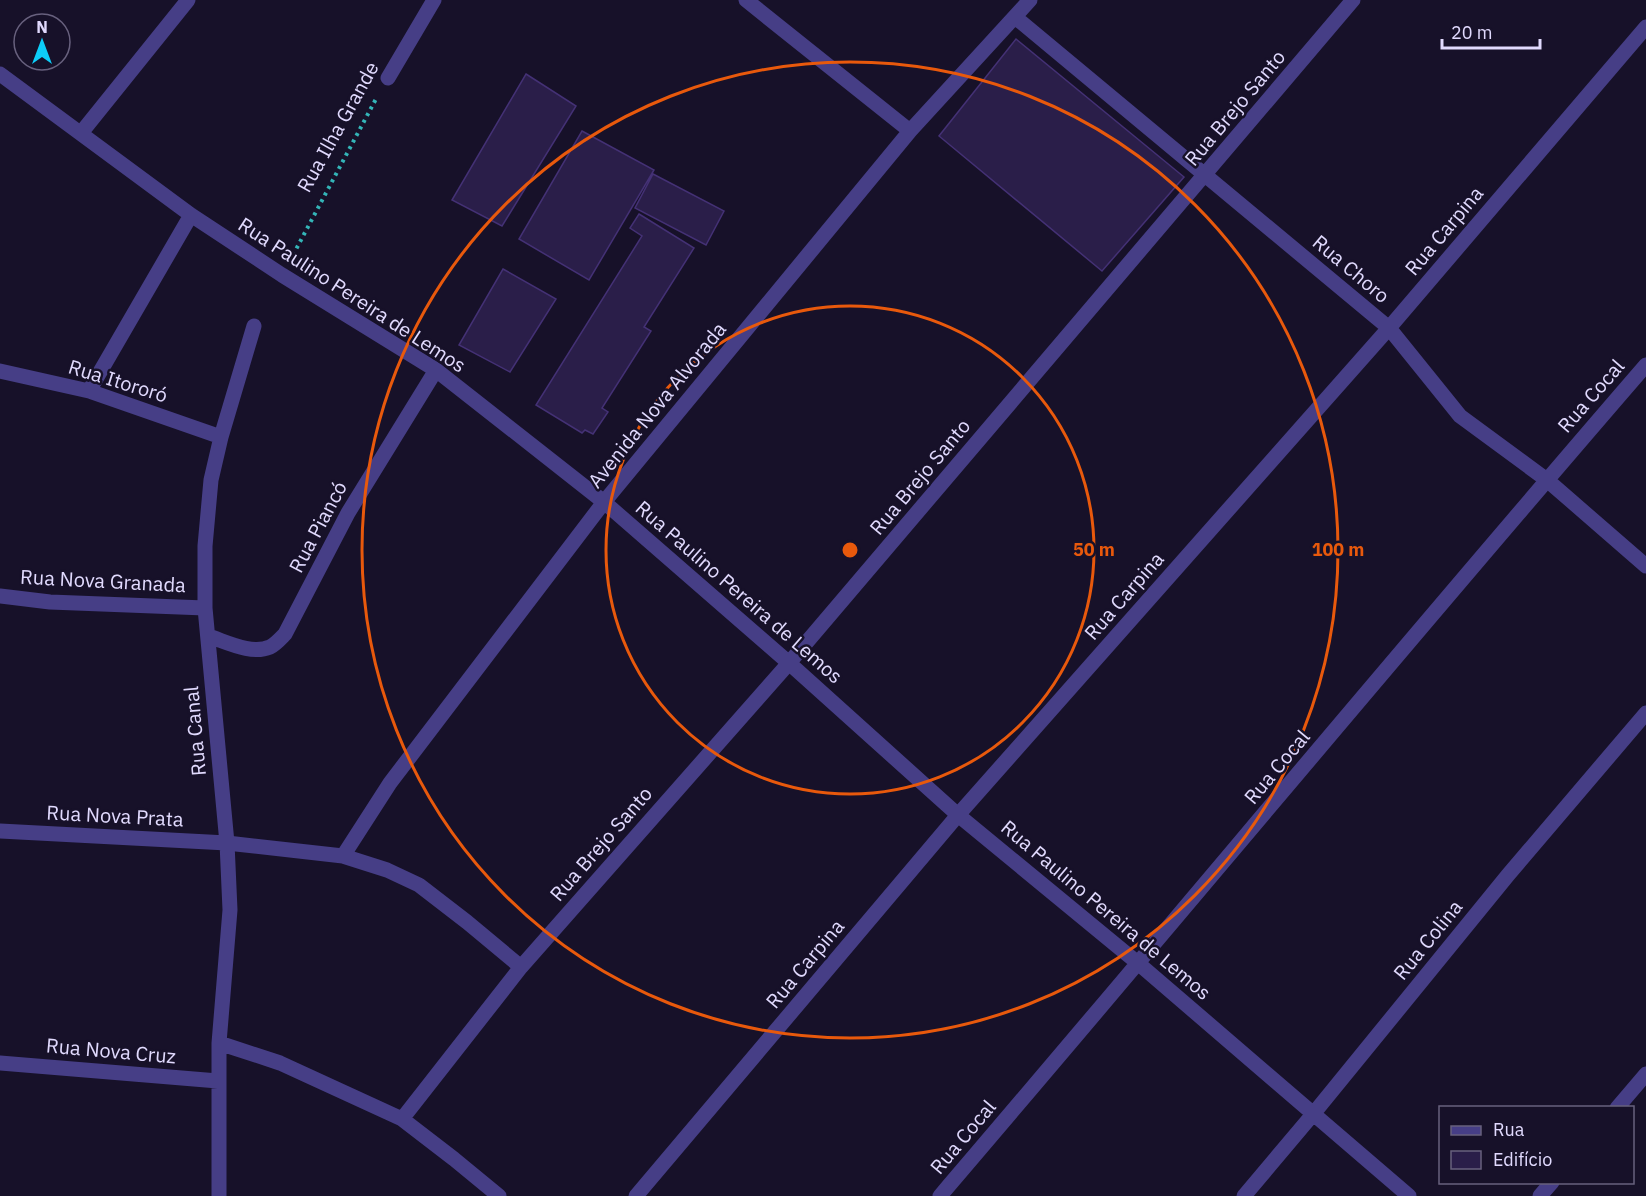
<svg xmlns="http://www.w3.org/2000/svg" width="1646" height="1196" font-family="'IBM Plex Sans',sans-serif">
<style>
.building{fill:#2a1e49;stroke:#443175;stroke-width:1.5}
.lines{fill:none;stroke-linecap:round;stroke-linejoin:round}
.path{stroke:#34b5b8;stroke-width:4;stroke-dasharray:3 4.5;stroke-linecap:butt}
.minor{stroke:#463e86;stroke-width:15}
.ring{fill:none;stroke:#e8590c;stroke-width:3}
.labels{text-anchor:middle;stroke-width:5;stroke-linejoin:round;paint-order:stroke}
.street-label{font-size:20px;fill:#e1dafe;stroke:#171129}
.centre{fill:#e8590c;stroke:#171129;stroke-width:3}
.ring-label{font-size:18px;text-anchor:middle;font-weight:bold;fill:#e8590c;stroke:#171129;stroke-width:5;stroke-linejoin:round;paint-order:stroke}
</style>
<rect width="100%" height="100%" fill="#171129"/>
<path class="building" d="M 1016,39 L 1184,177 L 1102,271 L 939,136 Z
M 526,74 L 576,106 L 502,226 L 452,200 Z
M 582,131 L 654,170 L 589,280 L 519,239 Z
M 653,174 L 724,211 L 706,245 L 635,208 Z
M 639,214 L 694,248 L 644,327 L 651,331 L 602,408 L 608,412 L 593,434 L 585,430 L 582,433 L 536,405 L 642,236 L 630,228 Z
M 503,269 L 556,299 L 510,372 L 459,345 Z"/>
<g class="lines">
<path class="path" d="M 293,255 L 377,97"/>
<path class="minor" d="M 746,0 L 910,131
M 1015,17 L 1389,328 L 1460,416 L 1547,480 L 1646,566
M 0,74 L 191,215 L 282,275 L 436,370 L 604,502 L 789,663 L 958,815 L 1139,964 L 1409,1196
M 388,78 L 434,0
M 81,133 L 188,0
M 0,371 L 89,391 L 221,437
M 89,391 L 191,215
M 0,596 L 50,602 L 205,608
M 208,636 C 227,642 251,655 270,647 C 276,644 281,638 285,634 L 348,513 L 436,370
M 0,831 L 227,843 L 343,856 L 387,870 L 419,885 L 467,922 L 521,967
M 343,856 L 390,783 L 604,502 L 910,131 L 1030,0
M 219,1043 L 280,1063 L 402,1119 L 454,1159 L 499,1196
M 0,1063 L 218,1081
M 1617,1108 L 1646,1074
M 402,1119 L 521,967 L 789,663 L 1353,0
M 219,1196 L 219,1043 L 230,910 L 227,843 L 205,608 L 205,546 L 211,480 L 221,437 L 254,326
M 636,1196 L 958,815 L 1389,328 L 1646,27
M 940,1196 C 1176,920 1408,640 1646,365
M 1244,1196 L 1314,1113 L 1508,875 L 1646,713
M 1540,1196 L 1552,1182"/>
</g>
<g class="ring">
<circle cx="850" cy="550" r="244"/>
<circle cx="850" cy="550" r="488"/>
</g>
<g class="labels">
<g class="street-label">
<text transform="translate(1235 108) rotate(-50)" y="7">Rua Brejo Santo</text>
<text transform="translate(338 127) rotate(-61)" y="7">Rua Ilha Grande</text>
<text transform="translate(1444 231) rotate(-50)" y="7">Rua Carpina</text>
<text transform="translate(1351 269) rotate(40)" y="7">Rua Choro</text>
<text transform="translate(352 295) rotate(33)" y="7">Rua Paulino Pereira de Lemos</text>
<text transform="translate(118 381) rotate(17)" y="7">Rua Itororó</text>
<text transform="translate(1591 396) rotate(-49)" y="7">Rua Cocal</text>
<text transform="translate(657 405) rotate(-51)" y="7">Avenida Nova Alvorada</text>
<text transform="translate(920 477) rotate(-50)" y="7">Rua Brejo Santo</text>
<text transform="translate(318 527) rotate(-62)" y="7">Rua Piancó</text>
<text transform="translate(103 581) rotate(3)" y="7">Rua Nova Granada</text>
<text transform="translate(739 592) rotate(41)" y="7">Rua Paulino Pereira de Lemos</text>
<text transform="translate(1124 596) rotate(-49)" y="7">Rua Carpina</text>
<text transform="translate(195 731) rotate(-95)" y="7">Rua Canal</text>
<text transform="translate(1277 767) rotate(-50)" y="7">Rua Cocal</text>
<text transform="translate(115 816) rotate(3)" y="7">Rua Nova Prata</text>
<text transform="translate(601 844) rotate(-49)" y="7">Rua Brejo Santo</text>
<text transform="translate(1106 910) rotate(40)" y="7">Rua Paulino Pereira de Lemos</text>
<text transform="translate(1428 940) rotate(-51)" y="7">Rua Colina</text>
<text transform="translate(805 964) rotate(-50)" y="7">Rua Carpina</text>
<text transform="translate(111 1051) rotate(5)" y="7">Rua Nova Cruz</text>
<text transform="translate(963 1137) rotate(-50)" y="7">Rua Cocal</text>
</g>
</g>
<circle cx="850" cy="550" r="9" class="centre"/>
<g class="ring-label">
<text x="1094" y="556">50 m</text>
<text x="1338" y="556">100 m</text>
</g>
<rect x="1439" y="1106" width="195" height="78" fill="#171129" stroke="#68617e" stroke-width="1.5"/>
<rect x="1451" y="1126" width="30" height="9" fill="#463e86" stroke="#68617e" stroke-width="1.5"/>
<text x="1493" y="1136" font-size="18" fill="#e1dafe">Rua</text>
<rect x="1451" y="1151" width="30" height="18" fill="#2a1e49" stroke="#68617e" stroke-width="1.5"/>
<text x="1493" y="1166" font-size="18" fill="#e1dafe">Edifício</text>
<g transform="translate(42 42)"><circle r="28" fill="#171129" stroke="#68617e" stroke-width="1.5"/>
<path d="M0-4.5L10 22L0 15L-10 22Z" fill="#0dcdf8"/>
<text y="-9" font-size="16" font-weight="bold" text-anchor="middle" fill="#e1dafe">N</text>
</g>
<path d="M1442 39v9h98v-9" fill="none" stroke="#e1dafe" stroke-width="3"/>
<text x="1451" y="39" font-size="18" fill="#e1dafe" stroke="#171129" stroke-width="4.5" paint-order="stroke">20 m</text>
</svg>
